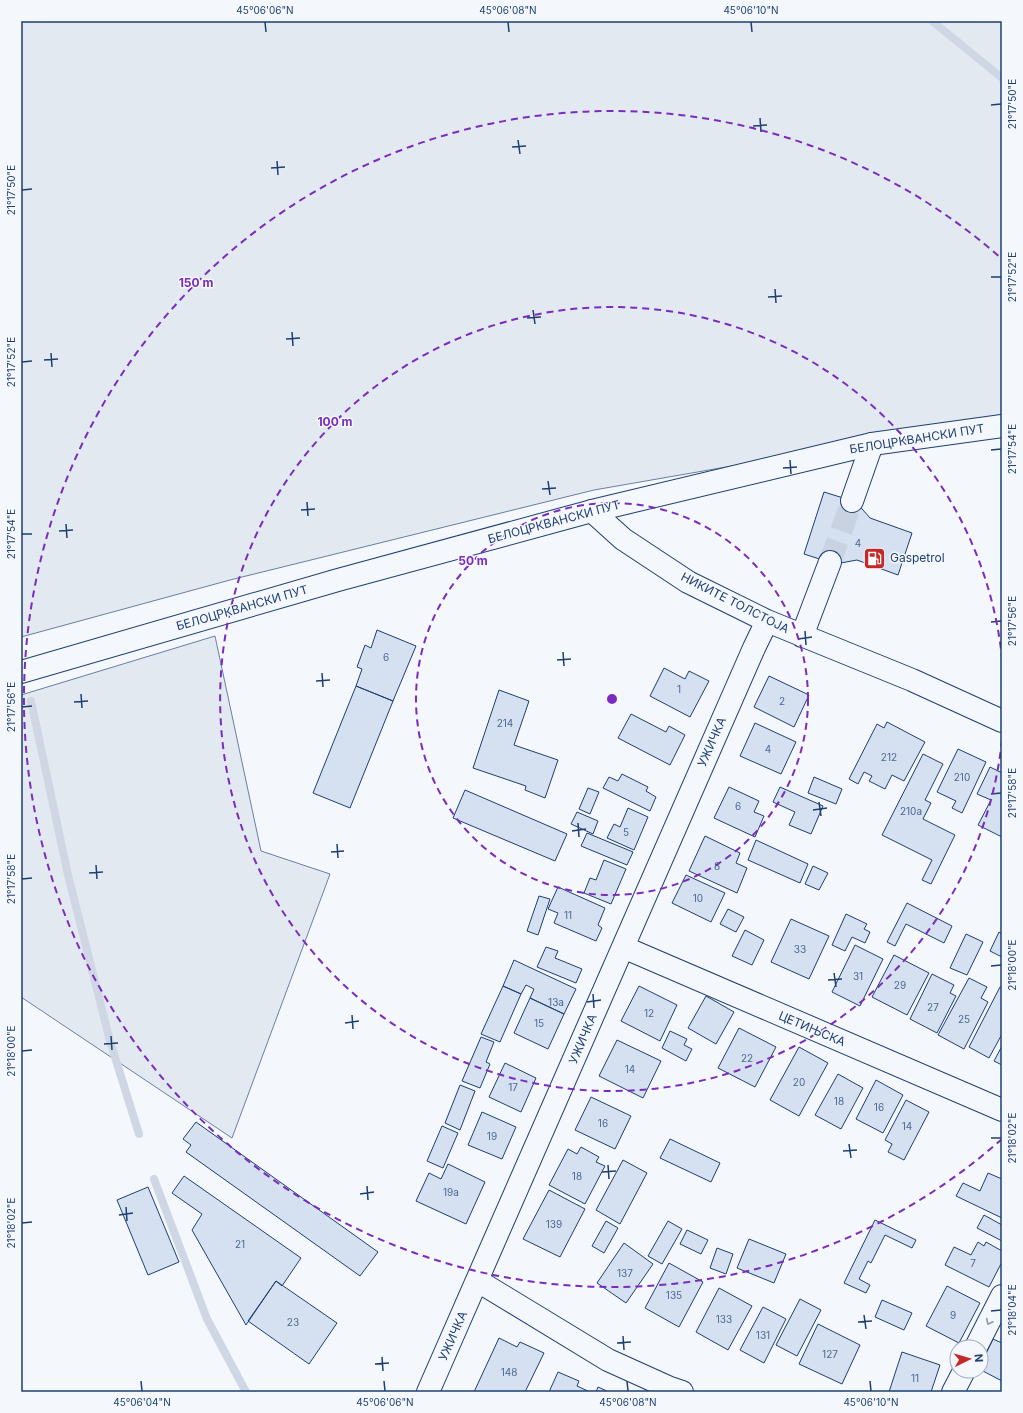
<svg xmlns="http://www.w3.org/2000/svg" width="1023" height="1413" font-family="Inter,sans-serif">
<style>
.green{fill:#e3e9f0;stroke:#687fa3}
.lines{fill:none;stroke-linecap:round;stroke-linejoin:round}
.stream{stroke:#cfd7e4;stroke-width:8}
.building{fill:#d5e0f0;stroke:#1d3f73}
.minor-tunnel{stroke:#c9d2e0;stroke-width:22;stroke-dasharray:22 11;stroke-linecap:butt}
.minor-casing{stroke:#1d3f73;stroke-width:24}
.major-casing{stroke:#1d3f73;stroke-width:24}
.minor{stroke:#f4f7fb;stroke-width:22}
.major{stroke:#f4f7fb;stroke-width:22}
.oneway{stroke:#889bb7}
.ticks{fill:none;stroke:#1d3f73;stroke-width:1.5}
.ring{fill:none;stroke:#7b2cbf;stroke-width:2;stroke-dasharray:7 5}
.labels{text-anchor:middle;stroke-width:3;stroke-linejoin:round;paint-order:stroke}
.number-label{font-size:10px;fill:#4b6792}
.street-label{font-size:12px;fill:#1d3f73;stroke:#f4f7fb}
.poi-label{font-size:12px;fill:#1d3f73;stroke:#f4f7fb;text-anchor:start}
.centre{fill:#7b2cbf;stroke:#f4f7fb;stroke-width:2}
.ring-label{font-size:12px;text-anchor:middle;font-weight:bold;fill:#7b2cbf;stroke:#f4f7fb;stroke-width:3;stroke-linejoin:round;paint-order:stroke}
.neatline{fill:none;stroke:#1d3f73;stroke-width:1.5}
.ticks-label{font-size:10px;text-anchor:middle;fill:#1d3f73}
</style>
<rect width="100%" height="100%" fill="#f4f7fb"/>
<path class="green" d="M 21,21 L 1002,21 L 1002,419 L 594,490 L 230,580 L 21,637 Z
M 215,636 L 261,851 L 330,874 L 232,1138 L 21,997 L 21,695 Z"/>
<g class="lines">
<path class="stream" d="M 932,21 L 1002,78
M 31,701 L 68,875 L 110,1041 L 139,1134
M 154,1179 L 207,1319 L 246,1392"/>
</g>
<path class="building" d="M 824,492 L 856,502 L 870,518 L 912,533 L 898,575 L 857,560 L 835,564 L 804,554 Z
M 377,630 L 416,646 L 393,701 L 356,686 L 362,669 L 357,667 L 365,645 L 371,648 Z
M 664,668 L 685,679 L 689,671 L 709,681 L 690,717 L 650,696 Z
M 769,676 L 809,695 L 794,727 L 754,707 Z
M 356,686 L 393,701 L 350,808 L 313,793 Z
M 499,690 L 529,701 L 514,745 L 558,760 L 545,798 L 525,790 L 526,786 L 473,768 Z
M 631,714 L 666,732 L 669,726 L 685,735 L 670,765 L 618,738 Z
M 887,722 L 925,742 L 904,781 L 892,775 L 885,789 L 869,781 L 872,776 L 864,772 L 858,784 L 849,779 L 877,724 L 884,728 Z
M 755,723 L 796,742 L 781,774 L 740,756 Z
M 958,749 L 986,762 L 962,813 L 952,808 L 956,801 L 937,792 Z
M 923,754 L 943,764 L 925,800 L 931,803 L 923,819 L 955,835 L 931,884 L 922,880 L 932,860 L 882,835 Z
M 990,767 L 1002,773 L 1002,837 L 978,825 L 991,800 L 977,794 Z
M 622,774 L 648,787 L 646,791 L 656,797 L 650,811 L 603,788 L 609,777 L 618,781 Z
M 814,777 L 842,789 L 836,804 L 808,793 Z
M 729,787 L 759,801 L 754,812 L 764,816 L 755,837 L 714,818 Z
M 780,787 L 823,806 L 811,834 L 789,825 L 795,812 L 773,802 Z
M 588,788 L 599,792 L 590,814 L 579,809 Z
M 465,790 L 567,834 L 555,861 L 453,818 Z
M 628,808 L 648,817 L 634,850 L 607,838 L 614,824 L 620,827 Z
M 577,812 L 598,821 L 593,834 L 571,824 Z
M 587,833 L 633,852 L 627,865 L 581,846 Z
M 705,836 L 740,853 L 736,863 L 747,868 L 737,893 L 689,871 Z
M 756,840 L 808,864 L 800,883 L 748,860 Z
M 604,860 L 626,869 L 611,904 L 584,893 L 590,878 L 596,880 Z
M 813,866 L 828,873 L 819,890 L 805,884 Z
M 686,875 L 725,893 L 711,922 L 672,903 Z
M 558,887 L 605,908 L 598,925 L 602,928 L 596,941 L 554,923 L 558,913 L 548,909 Z
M 539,896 L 550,899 L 538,935 L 527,931 Z
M 907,903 L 952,926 L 944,943 L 906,924 L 895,946 L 887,942 Z
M 728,909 L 744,917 L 736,932 L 720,924 Z
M 846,914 L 867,924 L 864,929 L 870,932 L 865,943 L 852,937 L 845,951 L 832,945 Z
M 791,919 L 829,936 L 809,979 L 771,962 Z
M 745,930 L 764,940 L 752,965 L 732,956 Z
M 999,932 L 1002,934 L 1002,957 L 990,951 Z
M 966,934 L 983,942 L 967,975 L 950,968 Z
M 855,945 L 883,959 L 860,1006 L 832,992 Z
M 546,947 L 558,951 L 555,958 L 582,969 L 576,983 L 537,967 Z
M 894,955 L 929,973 L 907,1015 L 872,997 Z
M 514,960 L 576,989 L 564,1014 L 530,998 L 534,989 L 526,985 L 521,994 L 503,986 Z
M 932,974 L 954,985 L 950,993 L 956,996 L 937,1033 L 910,1019 Z
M 969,978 L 987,987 L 981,998 L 988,1002 L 964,1049 L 938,1035 Z
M 503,986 L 521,994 L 500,1042 L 481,1034 Z
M 639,986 L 677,1005 L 660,1041 L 621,1021 Z
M 1000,987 L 1002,988 L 1002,1034 L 989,1058 L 969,1047 Z
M 706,996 L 734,1012 L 716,1044 L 688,1028 Z
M 530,998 L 564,1014 L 548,1049 L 514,1033 Z
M 739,1028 L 776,1047 L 755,1087 L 718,1068 Z
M 670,1031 L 687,1039 L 684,1045 L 692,1049 L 686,1061 L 662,1048 Z
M 481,1037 L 494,1042 L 486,1062 L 490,1064 L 480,1088 L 462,1081 Z
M 617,1040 L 661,1061 L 643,1098 L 599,1076 Z
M 1002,1046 L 1002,1065 L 994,1061 Z
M 799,1047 L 828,1063 L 799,1116 L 770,1100 Z
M 505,1063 L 536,1078 L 521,1112 L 489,1097 Z
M 838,1074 L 863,1088 L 841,1129 L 815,1115 Z
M 876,1080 L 903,1095 L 883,1133 L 856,1119 Z
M 460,1085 L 475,1091 L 460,1130 L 445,1123 Z
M 591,1097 L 631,1116 L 615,1149 L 575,1130 Z
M 906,1100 L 929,1112 L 904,1160 L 888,1152 L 892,1144 L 885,1140 Z
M 482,1112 L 516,1127 L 502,1159 L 468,1145 Z
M 196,1122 L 378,1252 L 360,1276 L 186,1152 L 191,1145 L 183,1139 Z
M 442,1126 L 458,1133 L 443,1168 L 427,1161 Z
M 670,1139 L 720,1163 L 711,1182 L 660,1158 Z
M 581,1147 L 599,1157 L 596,1162 L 605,1166 L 585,1204 L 549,1185 L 568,1149 L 577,1154 Z
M 623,1160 L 647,1173 L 620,1224 L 596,1210 Z
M 448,1164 L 485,1182 L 466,1224 L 416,1201 L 429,1173 L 441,1179 Z
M 988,1173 L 1002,1179 L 1002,1218 L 956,1196 L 963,1183 L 980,1191 Z
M 184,1176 L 301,1258 L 282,1286 L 276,1281 L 246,1325 L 192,1230 L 202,1214 L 172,1193 Z
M 148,1187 L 179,1262 L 148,1275 L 117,1200 Z
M 549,1190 L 585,1209 L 560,1257 L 523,1239 Z
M 984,1215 L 1002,1225 L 1002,1241 L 977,1228 Z
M 875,1220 L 916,1240 L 912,1248 L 885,1235 L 871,1263 L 868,1261 L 859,1279 L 870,1285 L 866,1293 L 844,1283 Z
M 606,1221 L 618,1228 L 604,1253 L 592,1246 Z
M 668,1221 L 682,1229 L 662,1264 L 648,1256 Z
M 687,1230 L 708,1240 L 701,1254 L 680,1244 Z
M 749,1239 L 786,1254 L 774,1283 L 737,1268 Z
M 978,1242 L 984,1246 L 986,1242 L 1002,1251 L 1002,1262 L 989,1287 L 945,1265 L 954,1247 L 971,1255 Z
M 624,1243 L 653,1264 L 626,1303 L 597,1283 Z
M 717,1248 L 733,1254 L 726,1274 L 710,1268 Z
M 669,1263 L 703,1282 L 679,1327 L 645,1308 Z
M 276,1281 L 337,1323 L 309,1364 L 248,1321 Z
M 947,1286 L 980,1303 L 959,1343 L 926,1326 Z
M 719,1288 L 752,1306 L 728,1350 L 696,1332 Z
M 800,1299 L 821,1310 L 797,1356 L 776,1345 Z
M 882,1300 L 912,1313 L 904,1330 L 875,1317 Z
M 763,1307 L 786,1319 L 764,1363 L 740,1350 Z
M 818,1324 L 860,1345 L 842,1384 L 799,1364 Z
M 499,1338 L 517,1347 L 520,1342 L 544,1353 L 525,1392 L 474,1392 Z
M 993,1339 L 1002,1343 L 1002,1381 L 981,1370 L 981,1364 Z
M 902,1352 L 940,1365 L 931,1392 L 889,1392 Z
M 558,1372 L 579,1381 L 577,1386 L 590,1392 L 549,1392 Z
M 598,1387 L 609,1392 L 596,1392 Z"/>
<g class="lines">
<path class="minor-tunnel" d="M 830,562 L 852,501"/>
<defs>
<path id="minor" d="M 852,501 L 872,444
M 592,511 L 623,539 L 688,582 L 767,621 L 912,680 L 1002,721
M 802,636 L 830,562
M 623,947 L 1002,1110
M 478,1281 L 608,1360 L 670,1388 L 682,1392
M 976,1347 L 1002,1296
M 428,1392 L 754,648 L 767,621
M 953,1392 L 964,1371"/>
<path id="major" d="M 21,672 L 338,580 L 592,511 L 872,444 L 1002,426"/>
</defs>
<use href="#minor" class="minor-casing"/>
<use href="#major" class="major-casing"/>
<use href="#minor" class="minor"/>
<use href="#major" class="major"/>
</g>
<defs><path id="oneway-chevron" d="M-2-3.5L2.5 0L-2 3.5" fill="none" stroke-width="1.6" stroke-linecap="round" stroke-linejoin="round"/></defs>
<use class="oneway" href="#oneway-chevron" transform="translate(989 1322) rotate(117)"/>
<path class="ticks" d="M 265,22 L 266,32M 508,22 L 509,32M 751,22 L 752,32M 991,105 L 1001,104M 760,118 L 761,132M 753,126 L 767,125M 518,140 L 520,154M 512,147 L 526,146M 277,161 L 278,175M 271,168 L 285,167M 22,190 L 32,189M 991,277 L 1001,277M 775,289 L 776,303M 768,297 L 782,296M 533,310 L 535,324M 527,318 L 541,317M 292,332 L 293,346M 286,339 L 300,338M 51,353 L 52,367M 44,360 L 58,359M 22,362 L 32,361M 991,450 L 1001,449M 790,460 L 791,474M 783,468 L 797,467M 548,481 L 550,495M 542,489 L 556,488M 307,502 L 308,516M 301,510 L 315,509M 66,524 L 67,538M 59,531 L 73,530M 22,534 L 32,534M 991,622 L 1001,621M 805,631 L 806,645M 798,639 L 812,637M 563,652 L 564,666M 557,660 L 571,659M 322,673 L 323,687M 316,681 L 330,680M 81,694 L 82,708M 74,702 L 88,701M 22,707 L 32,706M 991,794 L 1001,793M 819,802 L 821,816M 813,810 L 827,808M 578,823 L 579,837M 572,831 L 586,829M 337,844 L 338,858M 331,852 L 344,851M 96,865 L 97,879M 89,873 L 103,872M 22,879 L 32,878M 991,966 L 1001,965M 834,973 L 836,987M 828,980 L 842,979M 593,994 L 594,1008M 587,1002 L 601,1000M 352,1015 L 353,1029M 345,1023 L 359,1021M 111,1036 L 112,1050M 104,1044 L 118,1043M 22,1051 L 32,1050M 991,1138 L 1001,1138M 849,1144 L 851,1158M 843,1151 L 857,1150M 608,1165 L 609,1179M 602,1172 L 616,1171M 367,1186 L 368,1200M 360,1194 L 374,1192M 126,1207 L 127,1221M 119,1215 L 133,1213M 22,1223 L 32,1222M 991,1311 L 1001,1310M 864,1315 L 866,1329M 858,1322 L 872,1321M 623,1336 L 624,1350M 617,1343 L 631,1342M 382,1357 L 383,1371M 375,1364 L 389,1363M 141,1381 L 142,1391M 384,1381 L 385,1391M 627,1381 L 628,1391M 870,1381 L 871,1391"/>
<g class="ring">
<circle cx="612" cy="699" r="196"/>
<path d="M1002 740A392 392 0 1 1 1002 658"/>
<path d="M1002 1139A588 588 0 1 1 1002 259"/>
</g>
<defs>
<symbol id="fuel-square" viewBox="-11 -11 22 22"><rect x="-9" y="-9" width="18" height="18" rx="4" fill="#c62828" stroke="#f4f7fb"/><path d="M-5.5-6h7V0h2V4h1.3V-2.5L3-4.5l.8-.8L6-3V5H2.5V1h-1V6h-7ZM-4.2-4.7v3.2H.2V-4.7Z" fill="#fff"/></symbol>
</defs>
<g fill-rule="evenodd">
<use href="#fuel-square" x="862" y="546" width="25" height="25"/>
</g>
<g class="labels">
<g class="number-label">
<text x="858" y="547">4</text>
<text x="386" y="661">6</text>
<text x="679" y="693">1</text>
<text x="782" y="705">2</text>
<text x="505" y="727">214</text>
<text x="768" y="753">4</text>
<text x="889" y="761">212</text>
<text x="962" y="781">210</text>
<text x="738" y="810">6</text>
<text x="911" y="815">210a</text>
<text x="626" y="836">5</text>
<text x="717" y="870">8</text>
<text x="698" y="902">10</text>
<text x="568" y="919">11</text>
<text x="800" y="953">33</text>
<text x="858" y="980">31</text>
<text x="900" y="989">29</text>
<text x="556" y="1006">13a</text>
<text x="933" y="1011">27</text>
<text x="649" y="1017">12</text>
<text x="964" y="1023">25</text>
<text x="539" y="1027">15</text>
<text x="747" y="1062">22</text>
<text x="630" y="1073">14</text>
<text x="799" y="1086">20</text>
<text x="513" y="1091">17</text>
<text x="839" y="1105">18</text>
<text x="879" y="1111">16</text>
<text x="603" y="1127">16</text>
<text x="907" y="1130">14</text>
<text x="492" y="1140">19</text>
<text x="577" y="1180">18</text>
<text x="451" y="1196">19a</text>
<text x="554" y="1228">139</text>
<text x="240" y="1248">21</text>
<text x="973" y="1267">7</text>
<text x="625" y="1277">137</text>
<text x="674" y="1299">135</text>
<text x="953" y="1319">9</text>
<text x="724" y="1323">133</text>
<text x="293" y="1326">23</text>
<text x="763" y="1339">131</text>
<text x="830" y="1358">127</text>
<text x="509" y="1376">148</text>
<text x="915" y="1382">11</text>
</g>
<g class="street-label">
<text transform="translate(917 439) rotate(-9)" y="4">БЕЛОЦРКВАНСКИ ПУТ</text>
<text transform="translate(554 522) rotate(-15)" y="4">БЕЛОЦРКВАНСКИ ПУТ</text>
<text transform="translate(735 603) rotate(27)" y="4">НИКИТЕ ТОЛСТОЈА</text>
<text transform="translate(242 608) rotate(-16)" y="4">БЕЛОЦРКВАНСКИ ПУТ</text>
<text transform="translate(712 742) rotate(-66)" y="4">УЖИЧКА</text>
<text transform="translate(812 1029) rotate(23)" y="4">ЦЕТИЊСКА</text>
<text transform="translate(583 1039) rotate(-67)" y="4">УЖИЧКА</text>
<text transform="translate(453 1336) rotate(-66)" y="4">УЖИЧКА</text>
</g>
<g class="poi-label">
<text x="890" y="562">Gaspetrol</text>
</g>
</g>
<circle cx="612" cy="699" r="6" class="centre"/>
<g class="ring-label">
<text x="196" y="287">150 m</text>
<text x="335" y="426">100 m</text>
<text x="473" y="565">50 m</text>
</g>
<rect width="1023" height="1413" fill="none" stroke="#f4f7fb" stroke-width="44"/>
<g transform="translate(969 1359) rotate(85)"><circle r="19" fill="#f4f7fb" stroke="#9eadc5"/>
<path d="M0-3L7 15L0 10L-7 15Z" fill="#c62828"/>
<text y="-6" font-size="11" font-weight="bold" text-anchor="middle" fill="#1d3f73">N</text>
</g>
<rect x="22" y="22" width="979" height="1369" class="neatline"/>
<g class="ticks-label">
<text x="265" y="14">45°06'06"N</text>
<text x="508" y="14">45°06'08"N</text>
<text x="751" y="14">45°06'10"N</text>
<text transform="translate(1012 104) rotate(-90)" y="4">21°17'50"E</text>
<text transform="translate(11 190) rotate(-90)" y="4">21°17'50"E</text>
<text transform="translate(1012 277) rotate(-90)" y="4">21°17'52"E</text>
<text transform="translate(11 362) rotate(-90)" y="4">21°17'52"E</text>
<text transform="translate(1012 449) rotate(-90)" y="4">21°17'54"E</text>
<text transform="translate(11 534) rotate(-90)" y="4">21°17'54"E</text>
<text transform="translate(1012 621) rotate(-90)" y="4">21°17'56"E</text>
<text transform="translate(11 707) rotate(-90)" y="4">21°17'56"E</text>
<text transform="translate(1012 793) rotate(-90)" y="4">21°17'58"E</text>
<text transform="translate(11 879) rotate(-90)" y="4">21°17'58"E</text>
<text transform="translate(1012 965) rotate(-90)" y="4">21°18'00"E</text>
<text transform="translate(11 1051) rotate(-90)" y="4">21°18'00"E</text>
<text transform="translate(1012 1138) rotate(-90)" y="4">21°18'02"E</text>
<text transform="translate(11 1223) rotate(-90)" y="4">21°18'02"E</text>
<text transform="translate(1012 1310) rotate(-90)" y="4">21°18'04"E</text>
<text x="142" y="1406">45°06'04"N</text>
<text x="385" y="1406">45°06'06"N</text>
<text x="628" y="1406">45°06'08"N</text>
<text x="871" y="1406">45°06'10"N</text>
</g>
</svg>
